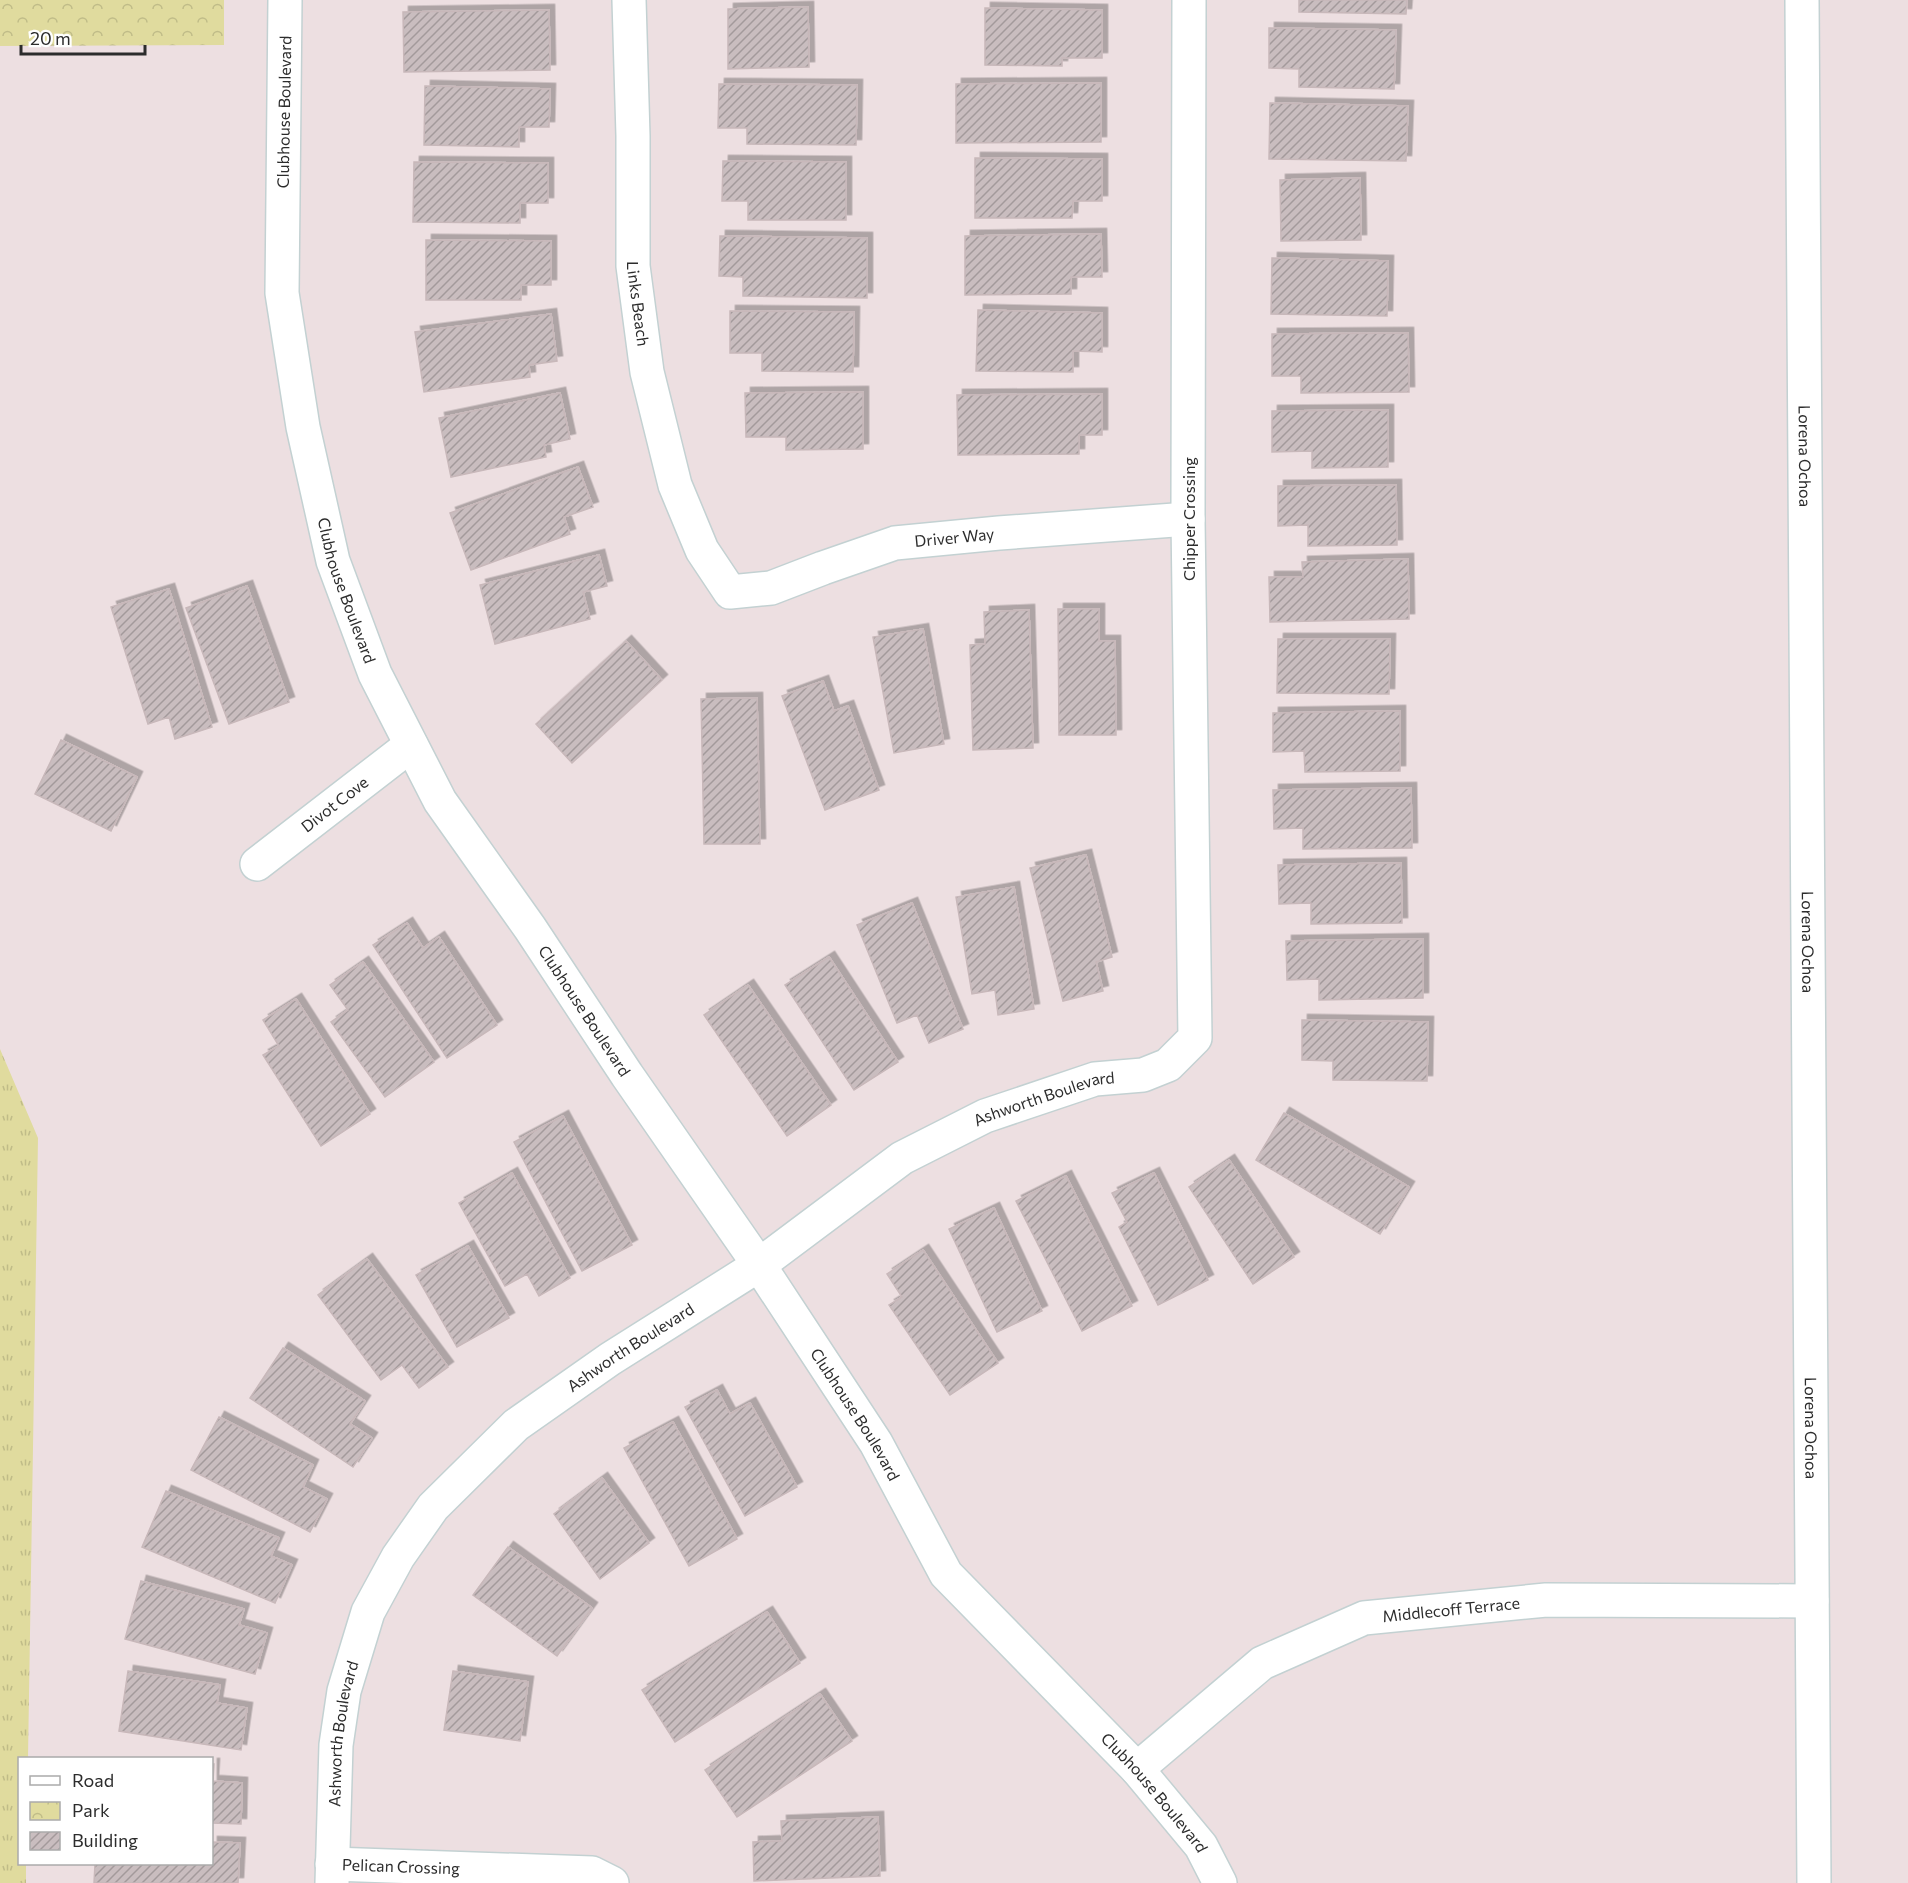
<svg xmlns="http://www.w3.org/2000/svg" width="1908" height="1883" font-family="Commissioner,sans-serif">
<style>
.grass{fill:url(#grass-tufts)}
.park{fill:url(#park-crowns)}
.building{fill:url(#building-hatch);stroke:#c8b8ba;stroke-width:1.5;filter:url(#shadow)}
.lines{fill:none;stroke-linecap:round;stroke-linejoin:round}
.street-casing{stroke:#c3d1d2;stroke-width:36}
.secondary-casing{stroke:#c3d1d2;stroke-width:36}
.street{stroke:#fff;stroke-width:33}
.secondary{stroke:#fff;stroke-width:33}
.labels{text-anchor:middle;stroke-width:5;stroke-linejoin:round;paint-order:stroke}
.street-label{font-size:16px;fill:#2c2c2c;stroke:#fff}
</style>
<defs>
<pattern id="grass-tufts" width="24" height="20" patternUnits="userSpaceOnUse" patternTransform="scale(1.5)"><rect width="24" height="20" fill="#e0db9e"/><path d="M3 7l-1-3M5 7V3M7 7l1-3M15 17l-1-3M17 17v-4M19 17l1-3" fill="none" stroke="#c0bc88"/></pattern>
<pattern id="park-crowns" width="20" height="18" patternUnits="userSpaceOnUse" patternTransform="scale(1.5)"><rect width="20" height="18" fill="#e0db9e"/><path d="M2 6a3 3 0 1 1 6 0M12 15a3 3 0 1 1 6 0" fill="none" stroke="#c0bc88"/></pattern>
<pattern id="building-hatch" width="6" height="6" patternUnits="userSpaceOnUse" patternTransform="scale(1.5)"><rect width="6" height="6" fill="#c9bdbf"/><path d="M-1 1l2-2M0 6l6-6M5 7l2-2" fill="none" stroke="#a39a9b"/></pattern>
<filter id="shadow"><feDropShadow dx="5.5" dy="-5.5" stdDeviation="0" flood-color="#0004"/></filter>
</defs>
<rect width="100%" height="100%" fill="#eddfe1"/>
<path class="grass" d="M 0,1049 L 38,1138 L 28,1758 L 20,1758 L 20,1864 L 26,1864 L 26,1883 L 0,1883 Z"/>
<path class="park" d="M 0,0 L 224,0 L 224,45 L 0,46 Z"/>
<path class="building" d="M 1299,0 L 1407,0 L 1406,14 L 1299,12 Z
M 808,7 L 809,67 L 728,69 L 728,9 Z
M 985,8 L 1102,10 L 1102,58 L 1062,58 L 1062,66 L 985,65 Z
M 549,10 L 550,70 L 404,72 L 403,12 Z
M 1269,28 L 1396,30 L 1394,89 L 1299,87 L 1299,69 L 1269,68 Z
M 1101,83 L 1101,142 L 956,143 L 956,84 Z
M 719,84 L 857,85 L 856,145 L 747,144 L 747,128 L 718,128 Z
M 425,86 L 550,89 L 549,127 L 519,127 L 519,147 L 424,145 Z
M 1270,103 L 1408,106 L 1406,161 L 1269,159 Z
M 975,158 L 1102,159 L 1102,201 L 1073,201 L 1072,218 L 975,218 Z
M 723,161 L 846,162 L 846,220 L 748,220 L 748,201 L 722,201 Z
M 414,162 L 548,163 L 548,203 L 520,203 L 520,223 L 413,222 Z
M 1360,178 L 1361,240 L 1281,241 L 1280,180 Z
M 1101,234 L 1102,277 L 1071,277 L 1071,294 L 965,295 L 965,236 Z
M 720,236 L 867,238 L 867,298 L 743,296 L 743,277 L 719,276 Z
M 426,240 L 551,241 L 551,285 L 521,285 L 521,300 L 426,300 Z
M 1272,258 L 1388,261 L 1387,316 L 1271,314 Z
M 978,310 L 1102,313 L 1102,352 L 1073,351 L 1073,372 L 976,371 Z
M 730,311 L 854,312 L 853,372 L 762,371 L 762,353 L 730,353 Z
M 551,314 L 557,361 L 529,365 L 530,377 L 424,392 L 415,332 Z
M 1408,333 L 1409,392 L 1301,393 L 1301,376 L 1272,376 L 1272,334 Z
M 863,392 L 863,449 L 786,450 L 786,437 L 746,437 L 745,393 Z
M 560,393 L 570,439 L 544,445 L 546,457 L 451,477 L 439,418 Z
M 1102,394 L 1102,435 L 1079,435 L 1079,454 L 958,455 L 957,395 Z
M 1388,410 L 1388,467 L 1312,468 L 1312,451 L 1272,452 L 1272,411 Z
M 578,467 L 593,507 L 564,517 L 570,534 L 471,570 L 450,513 Z
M 1396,485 L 1397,545 L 1308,546 L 1308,525 L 1278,526 L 1278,486 Z
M 599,555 L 607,586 L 583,592 L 590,619 L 495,644 L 480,585 Z
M 1408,559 L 1409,619 L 1270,622 L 1269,577 L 1303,577 L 1302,562 Z
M 247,586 L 289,702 L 229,724 L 186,608 Z
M 169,589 L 212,727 L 175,739 L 169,717 L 148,724 L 111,607 Z
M 1058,609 L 1099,609 L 1099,641 L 1115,641 L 1116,735 L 1059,735 Z
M 1029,610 L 1033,748 L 973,750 L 970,645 L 985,644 L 984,612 Z
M 923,629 L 944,744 L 894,753 L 873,637 Z
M 1278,639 L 1390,639 L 1389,694 L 1277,693 Z
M 626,641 L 662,680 L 572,763 L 536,724 Z
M 823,681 L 834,711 L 848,706 L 879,790 L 825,810 L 782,696 Z
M 757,698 L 760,844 L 704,844 L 701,699 Z
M 1400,711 L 1400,771 L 1305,772 L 1304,751 L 1273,752 L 1273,713 Z
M 61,740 L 137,777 L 111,831 L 35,794 Z
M 1411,788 L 1412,848 L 1303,849 L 1303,828 L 1274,829 L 1273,790 Z
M 1086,855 L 1112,957 L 1096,962 L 1103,991 L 1063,1001 L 1030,868 Z
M 1401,863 L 1402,923 L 1311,924 L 1311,903 L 1279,904 L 1278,865 Z
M 1014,887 L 1034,1009 L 998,1015 L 995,990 L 972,994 L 956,897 Z
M 912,903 L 963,1029 L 929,1043 L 917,1015 L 897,1023 L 857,925 Z
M 407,923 L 423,948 L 439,937 L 497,1025 L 447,1058 L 373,945 Z
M 1423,939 L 1423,998 L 1319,1000 L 1319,979 L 1287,980 L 1286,941 Z
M 829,957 L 898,1062 L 854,1090 L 785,985 Z
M 363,962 L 434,1062 L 385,1097 L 331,1022 L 348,1010 L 330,985 Z
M 748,985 L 831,1105 L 787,1136 L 704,1015 Z
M 296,999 L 370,1114 L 321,1146 L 263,1055 L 279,1046 L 263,1020 Z
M 1302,1020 L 1428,1022 L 1427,1081 L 1333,1080 L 1333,1061 L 1302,1060 Z
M 1284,1113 L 1409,1187 L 1380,1234 L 1256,1160 Z
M 563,1116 L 632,1245 L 582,1271 L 514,1142 Z
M 1229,1160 L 1294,1257 L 1253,1284 L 1189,1187 Z
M 512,1173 L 570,1278 L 539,1296 L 527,1274 L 505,1286 L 459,1203 Z
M 1154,1173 L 1208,1280 L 1158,1305 L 1119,1227 L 1127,1222 L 1112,1193 Z
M 1066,1176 L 1132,1306 L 1082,1331 L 1016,1201 Z
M 994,1208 L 1042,1311 L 997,1332 L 949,1229 Z
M 468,1246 L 509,1318 L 457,1347 L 416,1275 Z
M 923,1250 L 998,1363 L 950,1395 L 889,1305 L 902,1297 L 887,1274 Z
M 367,1259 L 448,1367 L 419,1388 L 402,1365 L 381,1380 L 318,1295 Z
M 283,1348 L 365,1401 L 350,1424 L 372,1438 L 353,1467 L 250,1398 Z
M 717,1390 L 730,1414 L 750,1403 L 797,1487 L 745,1516 L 685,1407 Z
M 219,1417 L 313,1465 L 303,1487 L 327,1499 L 310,1532 L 191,1470 Z
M 673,1422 L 737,1539 L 689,1566 L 624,1448 Z
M 602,1478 L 649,1543 L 600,1579 L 554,1514 Z
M 166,1491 L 279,1538 L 271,1556 L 292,1565 L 275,1603 L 142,1547 Z
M 508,1547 L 592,1608 L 557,1656 L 473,1595 Z
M 141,1581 L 244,1609 L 239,1625 L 267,1633 L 255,1674 L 125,1639 Z
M 767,1612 L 800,1663 L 675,1742 L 642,1690 Z
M 128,1671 L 220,1685 L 217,1703 L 247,1708 L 241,1750 L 119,1731 Z
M 453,1671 L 528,1682 L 520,1741 L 444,1730 Z
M 820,1694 L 852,1741 L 737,1817 L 705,1770 Z
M 212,1764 L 214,1764 L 213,1781 L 242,1783 L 241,1824 L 212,1823 Z
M 878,1817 L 880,1876 L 754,1881 L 753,1842 L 782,1841 L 781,1821 Z
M 212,1842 L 240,1843 L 238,1883 L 94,1883 L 95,1864 L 212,1864 Z"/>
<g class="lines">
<defs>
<g id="street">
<path id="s1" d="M 629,0 L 633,136 L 633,266 L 647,372 L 675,485 L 702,550 L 730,592 L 771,588 L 823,568 L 895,543 L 999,533 L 1188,519"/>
<path id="s2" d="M 1802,0 L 1814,1883"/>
<path id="s3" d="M 257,864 L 411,745"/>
<path id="s4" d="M 1137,1769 L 1262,1663 L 1364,1618 L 1546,1600 L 1812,1601"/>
<path id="s5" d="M 332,1864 L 592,1873 L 612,1883"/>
<path id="s6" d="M 332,1883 L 336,1745 L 344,1691 L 368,1612 L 398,1557 L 433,1507 L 516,1425 L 610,1359 L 759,1265 L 902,1158 L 985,1116 L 1095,1079 L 1143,1075 L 1168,1065 L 1195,1038 L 1188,519 L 1189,0"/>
</g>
<g id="secondary">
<path id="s7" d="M 285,0 L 282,293 L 303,427 L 333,561 L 375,674 L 440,801 L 530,928 L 627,1075 L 759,1265 L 876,1443 L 946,1574 L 1137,1769 L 1201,1846 L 1220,1883"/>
</g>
</defs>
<use href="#street" class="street-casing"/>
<use href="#secondary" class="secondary-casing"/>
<use href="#street" class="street"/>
<use href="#secondary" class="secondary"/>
</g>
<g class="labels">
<g class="street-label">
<text transform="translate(284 112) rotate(-89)" y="6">Clubhouse Boulevard</text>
<text dy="6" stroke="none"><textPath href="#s1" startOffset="304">Links Beach</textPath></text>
<text dy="6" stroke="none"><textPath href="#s2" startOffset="456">Lorena Ochoa</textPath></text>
<text transform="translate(1189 519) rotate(-90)" y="6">Chipper Crossing</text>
<text dy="6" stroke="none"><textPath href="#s1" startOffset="843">Driver Way</textPath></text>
<text dy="6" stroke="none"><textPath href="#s7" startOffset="598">Clubhouse Boulevard</textPath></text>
<text dy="6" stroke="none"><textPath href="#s3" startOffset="98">Divot Cove</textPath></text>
<text dy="6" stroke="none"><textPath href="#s2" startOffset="942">Lorena Ochoa</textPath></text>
<text dy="6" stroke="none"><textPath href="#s7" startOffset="1084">Clubhouse Boulevard</textPath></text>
<text dy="6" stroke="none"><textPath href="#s6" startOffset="1140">Ashworth Boulevard</textPath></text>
<text dy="6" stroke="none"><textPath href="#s6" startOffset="654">Ashworth Boulevard</textPath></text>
<text dy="6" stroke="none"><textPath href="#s7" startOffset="1570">Clubhouse Boulevard</textPath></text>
<text dy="6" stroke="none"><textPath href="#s2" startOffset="1428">Lorena Ochoa</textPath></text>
<text dy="6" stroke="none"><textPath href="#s4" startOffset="363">Middlecoff Terrace</textPath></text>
<text dy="6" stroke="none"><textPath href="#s6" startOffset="150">Ashworth Boulevard</textPath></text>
<text dy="6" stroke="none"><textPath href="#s7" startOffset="2056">Clubhouse Boulevard</textPath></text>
<text dy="6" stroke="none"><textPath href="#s5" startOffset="69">Pelican Crossing</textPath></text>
</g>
</g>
<rect x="18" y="1757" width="195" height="108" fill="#ffffff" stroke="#ababab" stroke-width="1.5"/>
<rect x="30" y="1776" width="30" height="9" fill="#ffffff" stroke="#ababab" stroke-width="1.5"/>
<text x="72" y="1787" font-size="18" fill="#2c2c2c">Road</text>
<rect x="30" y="1802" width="30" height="18" fill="url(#park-crowns)" stroke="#ababab" stroke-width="1.5"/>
<text x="72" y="1817" font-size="18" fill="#2c2c2c">Park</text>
<rect x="30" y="1832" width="30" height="18" fill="url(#building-hatch)" stroke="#ababab" stroke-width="1.5"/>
<text x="72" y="1847" font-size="18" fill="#2c2c2c">Building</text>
<path d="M21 45v9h124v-9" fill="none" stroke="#2c2c2c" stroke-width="3"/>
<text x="30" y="45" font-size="18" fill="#2c2c2c" stroke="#ffffff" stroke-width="4.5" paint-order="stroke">20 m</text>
</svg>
